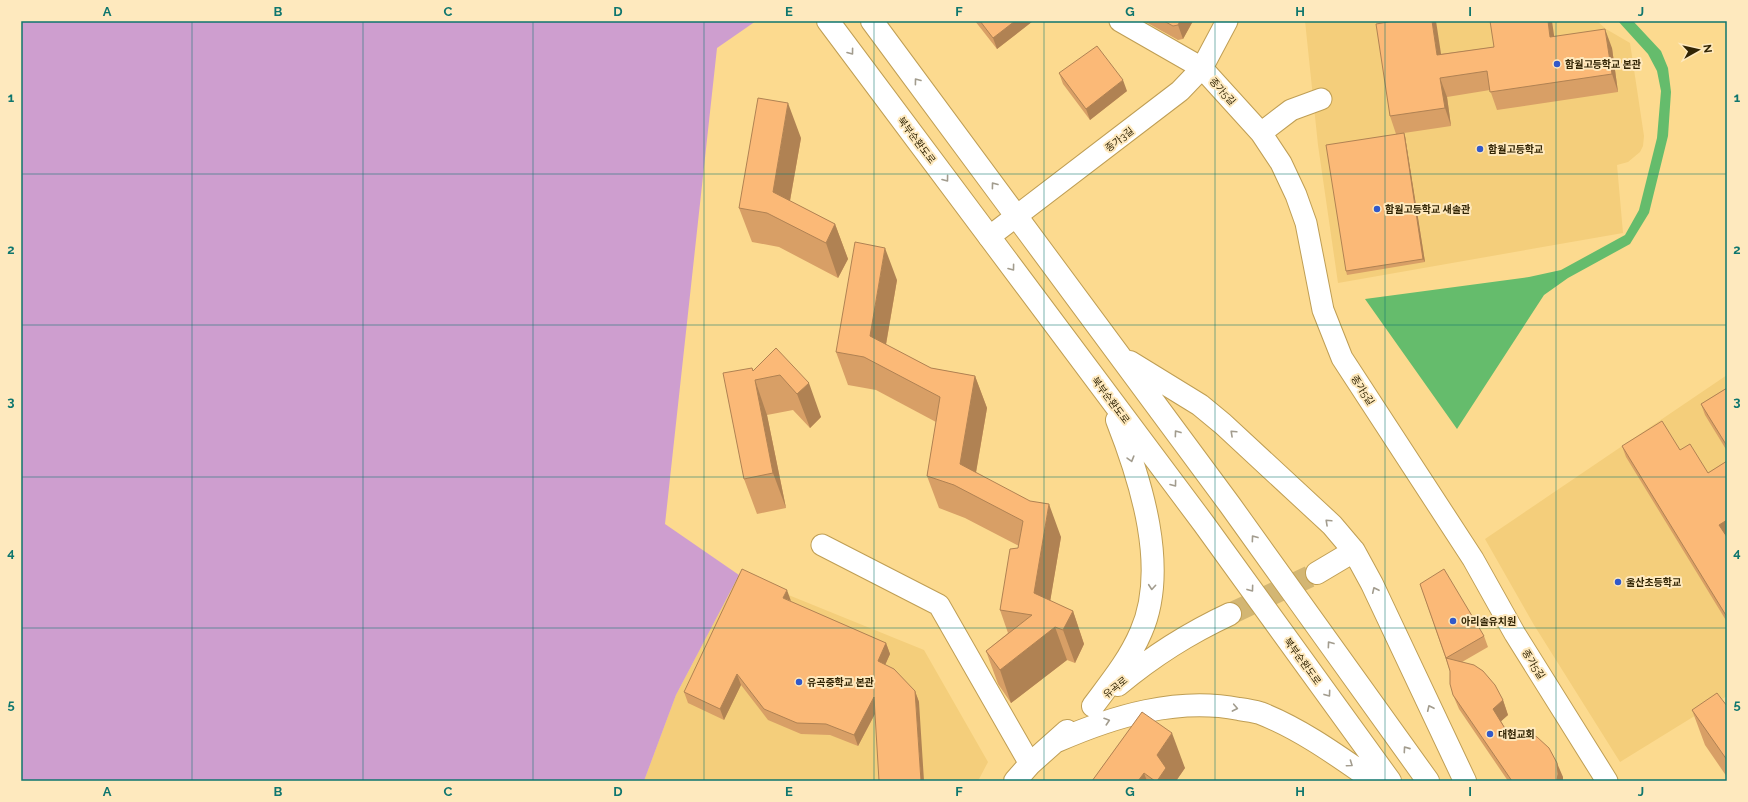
<svg xmlns="http://www.w3.org/2000/svg" width="1748" height="802" font-family="Raleway,'Noto Sans KR',sans-serif">
<style>
.built{fill:#f4ce7b}
.green{fill:#ce9ecf}
.water{fill:#65bc6c}
.lines{fill:none;stroke-linecap:round;stroke-linejoin:round}
.secondary-tunnel{stroke:#d3b673;stroke-width:22;stroke-dasharray:22 11;stroke-linecap:butt}
.street-casing{stroke:#bf9e54;stroke-width:23}
.secondary-casing{stroke:#bf9e54;stroke-width:24}
.street{stroke:#fff;stroke-width:21}
.secondary{stroke:#fff;stroke-width:22}
.wall{fill:#d89f66}
.shaded-wall{fill:#b08253}
.building{fill:#fbb977;stroke:#b08253}
.oneway{stroke:#a29c8e}
.grid{fill:none;stroke:#0f766e;stroke-width:1;stroke-opacity:0.55}
.poi-dot{fill:#3259c9;stroke:#fee9be;stroke-width:1.5}
.labels{text-anchor:middle;stroke-width:4;stroke-linejoin:round;paint-order:stroke}
.poi-label{font-size:10px;font-weight:bold;fill:#312404;stroke:#fee9be;text-anchor:start}
.street-label{font-size:10px;fill:#312404;stroke:#fee9be}
.neatline{fill:none;stroke:#0f766e;stroke-width:1.5}
.grid-label{font-size:13px;text-anchor:middle;font-weight:bold;fill:#0f766e}
</style>
<rect width="100%" height="100%" fill="#fcda8f"/>
<path class="built" d="M 1305,21 L 1597,21 L 1606,29 L 1630,43 L 1644,136 L 1643,146 L 1640,152 L 1628,162 L 1617,165 L 1623,233 L 1338,283 L 1318,145 Z
M 1727,375 L 1727,696 L 1620,762 L 1534,625 L 1485,539 Z
M 739,575 L 924,650 L 988,762 L 978,781 L 644,781 L 676,695 Z"/>
<path class="green" d="M 21,21 L 756,21 L 717,48 L 665,524 L 739,575 L 676,695 L 644,781 L 21,781 Z"/>
<path class="water" d="M 1618,21 L 1633,21 L 1661,51 L 1668,68 L 1671,92 L 1668,136 L 1649,213 L 1630,244 L 1568,278 L 1544,295 L 1457,429 L 1365,299 L 1529,277 L 1561,270 L 1625,235 L 1639,210 L 1657,138 L 1661,91 L 1657,71 L 1648,54 Z"/>
<g class="lines">
<path class="secondary-tunnel" d="M 1230,614 L 1317,573"/>
<defs>
<path id="street" d="M 1120,21 L 1202,68 L 1261,133 L 1281,163 L 1296,195 L 1306,223 L 1323,310 L 1342,358 L 1473,559 L 1515,634 L 1607,781
M 1261,133 L 1291,110 L 1321,99
M 989,237 L 1180,91 L 1202,68 L 1227,21
M 822,545 L 939,605 L 1030,764"/>
<path id="secondary" d="M 828,21 L 1204,524 L 1390,781
M 872,21 L 1230,505 L 1428,781
M 1130,362 L 1200,405 L 1223,424 L 1332,525 L 1354,551 L 1372,584 L 1465,781
M 1317,573 L 1354,551
M 1118,685 C 1154,655 1187,634 1230,614
M 1093,706 C 1111,682 1129,660 1141,632 C 1169,569 1141,481 1117,420
M 1057,741 C 1114,716 1177,697 1239,709 C 1246,710 1253,711 1260,713 C 1301,729 1338,756 1374,781
M 1015,781 L 1030,764 L 1067,731"/>
</defs>
<use href="#street" class="street-casing"/>
<use href="#secondary" class="secondary-casing"/>
<use href="#street" class="street"/>
<use href="#secondary" class="secondary"/>
</g>
<path class="wall" d="M 975,21 L 1033,21 L 997,49 Z
M 1144,21 L 1193,21 L 1183,39 L 1178,40 Z
M 1554,37 L 1612,48 L 1618,92 L 1497,110 L 1490,90 L 1447,97 L 1451,126 L 1404,133 L 1405,136 L 1425,262 L 1347,275 L 1346,271 L 1396,134 L 1390,116 L 1441,54 L 1494,47 Z
M 1059,73 L 1127,91 L 1090,120 L 1063,84 Z
M 801,138 L 790,201 L 835,224 L 848,259 L 838,278 L 779,247 L 752,242 L 739,208 Z
M 897,280 L 886,345 L 931,368 L 975,376 L 987,408 L 976,473 L 1061,537 L 1050,601 L 1073,611 L 1084,644 L 1075,663 L 1067,660 L 1011,703 L 998,684 L 986,651 L 1008,633 L 1000,610 L 1019,546 L 965,518 L 939,508 L 927,476 L 936,422 L 876,390 L 848,385 L 836,352 Z
M 776,348 L 821,417 L 810,428 L 793,410 L 767,415 L 786,508 L 757,514 L 744,479 L 752,368 L 753,371 Z
M 1727,388 L 1727,451 L 1705,415 L 1701,404 Z
M 1622,446 L 1680,450 L 1708,473 L 1727,461 L 1727,534 L 1725,535 L 1727,537 L 1727,622 L 1626,457 Z
M 1420,584 L 1484,636 L 1488,647 L 1462,662 L 1503,700 L 1508,715 L 1501,721 L 1509,735 L 1563,777 L 1563,781 L 1508,781 L 1459,709 L 1453,695 L 1450,671 Z
M 791,602 L 886,643 L 890,654 L 885,665 L 915,691 L 919,702 L 875,714 L 858,746 L 830,735 L 801,734 L 768,720 L 741,685 L 724,720 L 688,703 L 684,692 Z
M 1727,706 L 1727,777 L 1705,745 L 1692,710 Z
M 1142,712 L 1185,768 L 1176,781 L 1092,781 Z"/>
<path class="shaded-wall" d="M 1015,21 L 1033,21 L 997,49 L 993,38 Z
M 1180,21 L 1193,21 L 1183,39 L 1178,25 Z
M 1432,21 L 1436,21 L 1444,73 L 1437,55 Z
M 1548,21 L 1552,21 L 1557,56 L 1550,37 Z
M 1605,29 L 1612,48 L 1618,92 L 1612,74 Z
M 1440,78 L 1447,97 L 1451,126 L 1445,108 Z
M 1123,80 L 1127,91 L 1090,120 L 1086,109 Z
M 788,103 L 801,138 L 786,223 L 773,192 Z
M 1404,133 L 1405,136 L 1425,262 L 1423,259 Z
M 835,224 L 848,259 L 838,278 L 826,243 Z
M 885,248 L 897,280 L 882,367 L 870,336 Z
M 975,376 L 987,408 L 972,495 L 960,464 Z
M 755,380 L 767,415 L 786,508 L 773,473 Z
M 809,383 L 821,417 L 810,428 L 797,394 Z
M 1049,504 L 1061,537 L 1046,626 L 1034,593 Z
M 1727,520 L 1727,534 L 1723,536 L 1719,525 Z
M 787,590 L 791,601 L 783,598 Z
M 1073,611 L 1084,644 L 1075,663 L 1063,630 Z
M 1055,627 L 1067,660 L 1011,703 L 1000,670 Z
M 886,643 L 890,654 L 882,672 L 878,661 Z
M 737,674 L 741,685 L 724,720 L 720,709 Z
M 915,691 L 919,702 L 924,781 L 921,781 Z
M 874,697 L 878,708 L 858,746 L 854,735 Z
M 1503,700 L 1508,715 L 1498,724 L 1493,709 Z
M 1172,733 L 1185,768 L 1176,781 L 1157,781 L 1157,755 Z
M 1557,763 L 1563,777 L 1563,781 L 1557,781 Z
M 1144,773 L 1147,781 L 1138,781 Z"/>
<path class="building" d="M 980,21 L 1015,21 L 993,38 Z
M 1164,21 L 1180,21 L 1178,25 L 1173,26 Z
M 1394,21 L 1432,21 L 1437,55 L 1494,47 L 1490,21 L 1548,21 L 1550,37 L 1605,29 L 1612,74 L 1490,92 L 1487,71 L 1440,78 L 1445,108 L 1390,116 L 1376,24 Z
M 1097,46 L 1123,80 L 1086,109 L 1059,73 Z
M 758,98 L 788,103 L 773,192 L 835,224 L 826,243 L 767,213 L 739,208 Z
M 1404,133 L 1423,259 L 1346,271 L 1326,145 Z
M 855,242 L 885,248 L 870,336 L 931,368 L 975,376 L 960,464 L 1030,501 L 1049,504 L 1034,593 L 1073,611 L 1063,630 L 1055,627 L 1000,670 L 986,651 L 1032,615 L 1000,610 L 1010,549 L 1018,548 L 1023,521 L 954,485 L 927,476 L 940,397 L 864,357 L 836,352 Z
M 776,348 L 809,383 L 797,394 L 780,375 L 755,380 L 773,473 L 744,479 L 723,373 L 752,368 L 753,371 Z
M 1727,388 L 1727,446 L 1701,404 Z
M 1662,421 L 1680,450 L 1690,444 L 1708,473 L 1727,461 L 1727,520 L 1719,525 L 1727,537 L 1727,617 L 1622,446 Z
M 742,569 L 787,590 L 783,598 L 886,643 L 878,661 L 894,669 L 915,691 L 921,781 L 879,781 L 874,697 L 854,735 L 826,724 L 797,723 L 764,709 L 737,674 L 720,709 L 684,692 Z
M 1444,569 L 1484,636 L 1446,658 L 1420,584 Z
M 1446,658 L 1474,665 L 1483,671 L 1495,685 L 1503,700 L 1493,709 L 1509,735 L 1522,730 L 1537,737 L 1549,748 L 1557,763 L 1558,774 L 1557,781 L 1512,781 L 1453,695 L 1450,684 L 1450,671 Z
M 1717,693 L 1727,706 L 1727,760 L 1692,710 Z
M 1142,712 L 1172,733 L 1157,755 L 1166,768 L 1157,781 L 1155,781 L 1144,773 L 1138,781 L 1092,781 Z"/>
<defs><path id="oneway-chevron" d="M-2-3.5L2.5 0L-2 3.5" fill="none" stroke-width="1.6" stroke-linecap="round" stroke-linejoin="round"/></defs>
<g class="oneway">
<use href="#oneway-chevron" transform="translate(851 52) rotate(53)"/>
<use href="#oneway-chevron" transform="translate(917 81) rotate(-127)"/>
<use href="#oneway-chevron" transform="translate(946 179) rotate(53)"/>
<use href="#oneway-chevron" transform="translate(994 185) rotate(-127)"/>
<use href="#oneway-chevron" transform="translate(1012 268) rotate(53)"/>
<use href="#oneway-chevron" transform="translate(1177 433) rotate(-126)"/>
<use href="#oneway-chevron" transform="translate(1233 433) rotate(-137)"/>
<use href="#oneway-chevron" transform="translate(1131 459) rotate(74)"/>
<use href="#oneway-chevron" transform="translate(1174 484) rotate(53)"/>
<use href="#oneway-chevron" transform="translate(1328 522) rotate(-137)"/>
<use href="#oneway-chevron" transform="translate(1254 538) rotate(-126)"/>
<use href="#oneway-chevron" transform="translate(1152 587) rotate(95)"/>
<use href="#oneway-chevron" transform="translate(1251 589) rotate(54)"/>
<use href="#oneway-chevron" transform="translate(1375 590) rotate(-115)"/>
<use href="#oneway-chevron" transform="translate(1330 644) rotate(-126)"/>
<use href="#oneway-chevron" transform="translate(1328 694) rotate(54)"/>
<use href="#oneway-chevron" transform="translate(1235 708) rotate(11)"/>
<use href="#oneway-chevron" transform="translate(1430 708) rotate(-115)"/>
<use href="#oneway-chevron" transform="translate(1107 721) rotate(-18)"/>
<use href="#oneway-chevron" transform="translate(1406 749) rotate(-125)"/>
<use href="#oneway-chevron" transform="translate(1350 764) rotate(35)"/>
</g>
<path class="grid" d="M 192,21 L 192,781M 363,21 L 363,781M 533,21 L 533,781M 704,21 L 704,781M 874,21 L 874,781M 1044,21 L 1044,781M 1215,21 L 1215,781M 1385,21 L 1385,781M 1556,21 L 1556,781M 21,174 L 1727,174M 21,325 L 1727,325M 21,477 L 1727,477M 21,628 L 1727,628"/>
<g class="poi-dot">
<circle cx="1557" cy="64" r="4"/>
<circle cx="1480" cy="149" r="4"/>
<circle cx="1377" cy="209" r="4"/>
<circle cx="1618" cy="582" r="4"/>
<circle cx="1453" cy="621" r="4"/>
<circle cx="799" cy="682" r="4"/>
<circle cx="1490" cy="734" r="4"/>
</g>
<g class="labels">
<g class="poi-label">
<text x="1565" y="68">함월고등학교 본관</text>
<text x="1488" y="153">함월고등학교</text>
<text x="1385" y="213">함월고등학교 새솔관</text>
<text x="1626" y="586">울산초등학교</text>
<text x="1461" y="625">아리솔유치원</text>
<text x="807" y="686">유곡중학교 본관</text>
<text x="1498" y="738">대현교회</text>
</g>
<g class="street-label">
<text transform="translate(1223 91) rotate(48)" y="4">종가5길</text>
<text transform="translate(1119 139) rotate(-38)" y="4">종가3길</text>
<text transform="translate(917 140) rotate(53)" y="4">북부순환도로</text>
<text transform="translate(1363 390) rotate(57)" y="4">종가5길</text>
<text transform="translate(1111 400) rotate(53)" y="4">북부순환도로</text>
<text transform="translate(1303 661) rotate(54)" y="4">북부순환도로</text>
<text transform="translate(1534 664) rotate(58)" y="4">종가5길</text>
<text transform="translate(1115 687) rotate(-39)" y="4">유곡로</text>
</g>
</g>
<rect width="1748" height="802" fill="none" stroke="#fee9be" stroke-width="44"/>
<g transform="translate(1698 50) rotate(82)" stroke="#fee9be" stroke-width="3" paint-order="stroke">
<path d="M0-3L7 15L0 10L-7 15Z" fill="#312404"/>
<text y="-6" font-size="11" font-weight="bold" text-anchor="middle" fill="#312404">N</text>
</g>
<rect x="22" y="22" width="1704" height="758" class="neatline"/>
<g class="grid-label">
<text x="107" y="16">A</text>
<text x="278" y="16">B</text>
<text x="448" y="16">C</text>
<text x="618" y="16">D</text>
<text x="789" y="16">E</text>
<text x="959" y="16">F</text>
<text x="1130" y="16">G</text>
<text x="1300" y="16">H</text>
<text x="1470" y="16">I</text>
<text x="1641" y="16">J</text>
<text x="11" y="102">1</text>
<text x="1737" y="102">1</text>
<text x="11" y="254">2</text>
<text x="1737" y="254">2</text>
<text x="11" y="406">3</text>
<text x="1737" y="406">3</text>
<text x="11" y="557">4</text>
<text x="1737" y="557">4</text>
<text x="11" y="709">5</text>
<text x="1737" y="709">5</text>
<text x="107" y="796">A</text>
<text x="278" y="796">B</text>
<text x="448" y="796">C</text>
<text x="618" y="796">D</text>
<text x="789" y="796">E</text>
<text x="959" y="796">F</text>
<text x="1130" y="796">G</text>
<text x="1300" y="796">H</text>
<text x="1470" y="796">I</text>
<text x="1641" y="796">J</text>
</g>
</svg>
